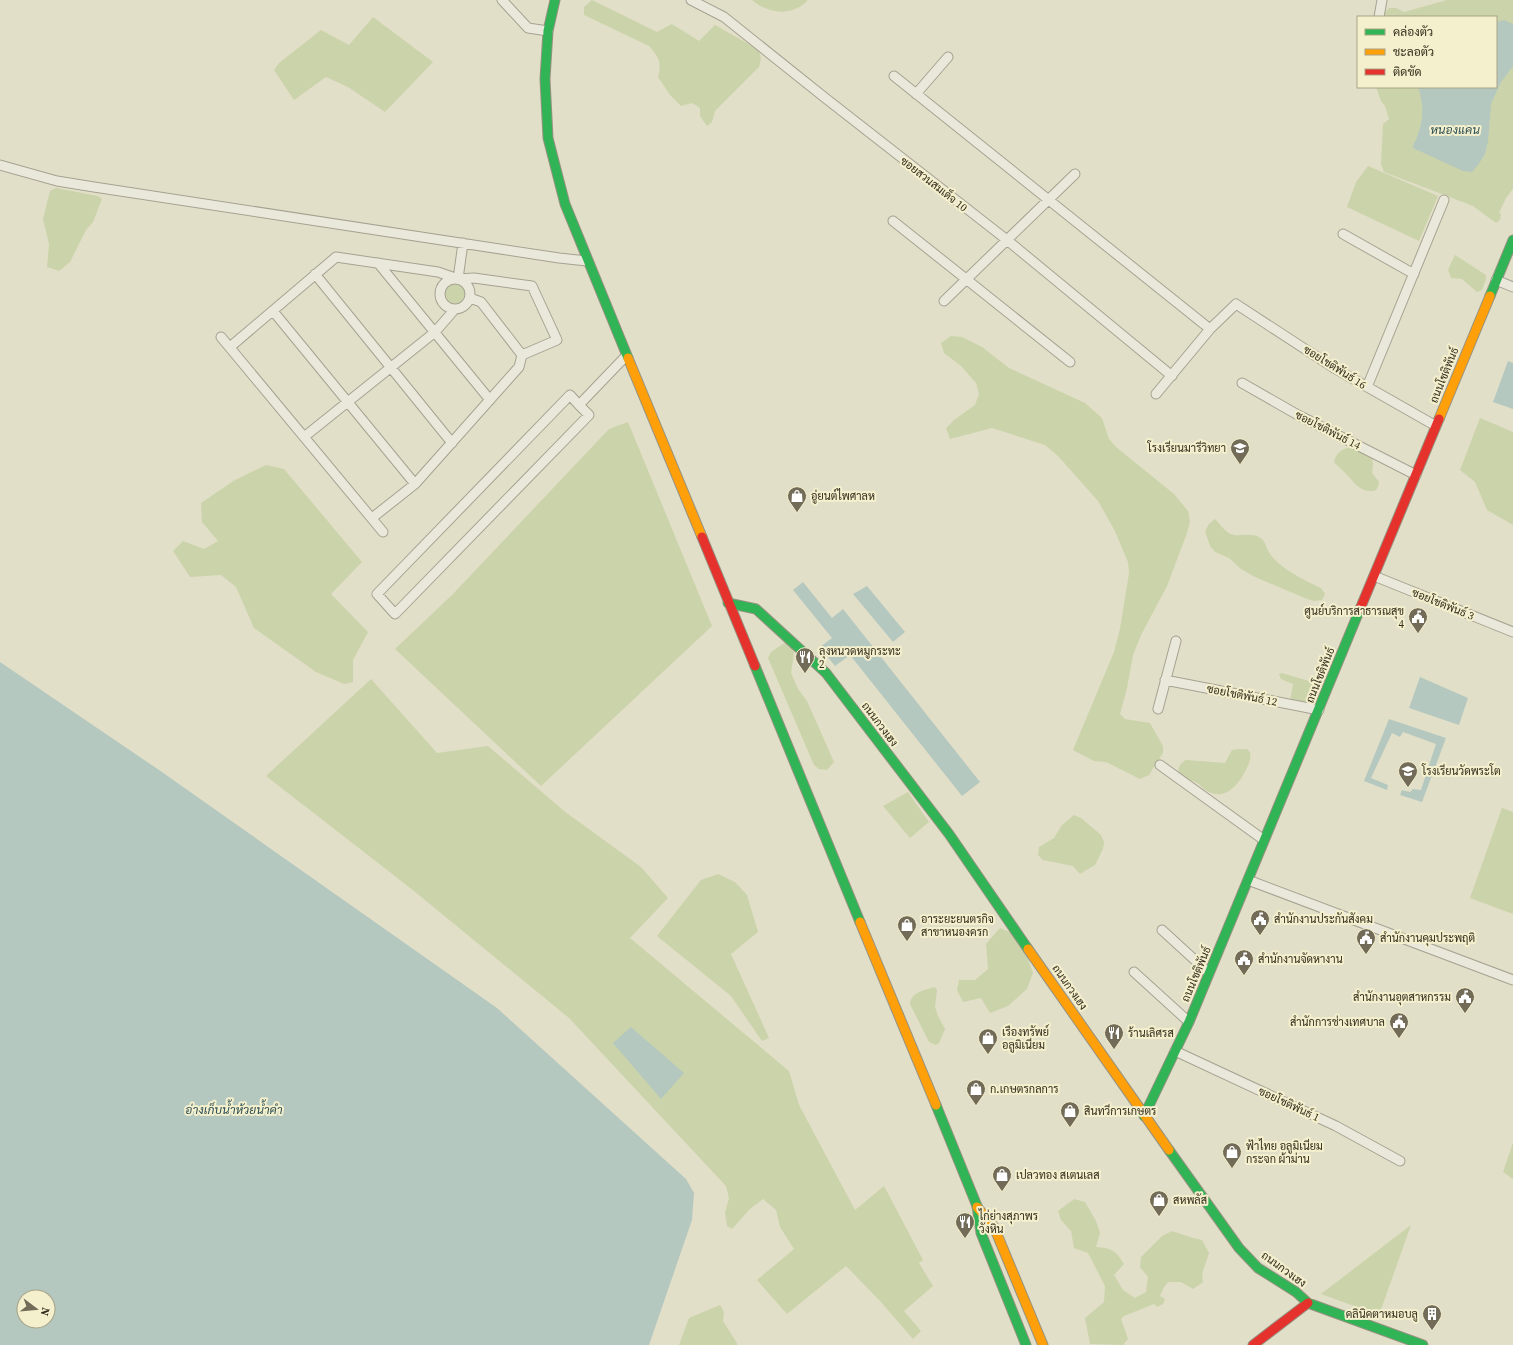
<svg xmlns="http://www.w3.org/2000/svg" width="1513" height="1345" font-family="'Source Serif 4',Sarabun,serif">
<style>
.green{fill:#cbd3aa}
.water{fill:#b4c8bf;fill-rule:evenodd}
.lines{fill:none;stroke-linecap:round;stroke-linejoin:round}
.street-casing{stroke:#a6a292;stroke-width:11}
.fast-casing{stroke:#969282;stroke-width:11}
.slow-casing{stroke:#969282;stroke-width:11}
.jam-casing{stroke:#969282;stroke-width:11}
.street{stroke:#eae8da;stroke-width:9}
.fast{stroke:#30b455;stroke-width:9}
.slow{stroke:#ff9f0a;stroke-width:9}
.jam{stroke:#e5322d;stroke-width:9}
.labels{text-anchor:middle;stroke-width:4;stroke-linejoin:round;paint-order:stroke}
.street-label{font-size:11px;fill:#342c1c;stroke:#f4f0cd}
.poi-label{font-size:11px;fill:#342c1c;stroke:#f4f0cd;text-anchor:start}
.water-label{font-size:12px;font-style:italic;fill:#2b4e53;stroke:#f4f0cd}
</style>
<rect width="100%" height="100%" fill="#e2dfc8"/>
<path class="green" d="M 592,0 L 657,32 L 672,24 L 699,41 L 715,25 L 759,50 L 761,59 L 759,67 L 715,111 L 712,122 L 707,126 L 700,116 L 700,108 L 692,103 L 681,106 L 670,95 L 658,77 C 662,62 659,58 649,46 L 584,15 L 584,7 Z
M 752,0 L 808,0 C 792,17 768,14 752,0 Z
M 1447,0 L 1513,0 L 1513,189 L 1506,198 L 1499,213 L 1501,214 L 1500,220 L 1496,223 L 1473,206 L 1384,172 L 1381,164 L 1383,124 L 1389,119 L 1385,106 L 1381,101 L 1376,87 L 1496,87 L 1496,17 L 1383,17 L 1383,14 L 1389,8 L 1396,8 L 1404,12 Z
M 373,17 L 433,62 L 385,112 L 348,87 L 326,77 L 294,100 L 274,70 L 279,63 L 321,30 L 349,45 Z
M 1368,166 L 1438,196 L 1419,241 L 1347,207 L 1356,182 Z
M 56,188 L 98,196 L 102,199 L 93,222 L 86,230 L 70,262 L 59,271 L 47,267 L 49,244 L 43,219 L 50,191 Z
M 1455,255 L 1486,275 L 1486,279 L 1482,290 L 1477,292 L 1462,279 L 1451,278 L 1448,270 Z
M445 294a10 10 0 1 1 20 0a10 10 0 1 1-20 0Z
M 951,336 L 962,337 L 982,347 L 1009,368 L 1085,403 L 1102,418 L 1109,439 L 1116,447 L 1174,494 L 1188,511 L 1190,522 L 1187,533 L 1167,586 L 1141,635 L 1133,655 L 1127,688 L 1120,714 L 1125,719 L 1150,723 L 1163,746 L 1163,753 L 1149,775 L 1140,779 L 1106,762 L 1094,761 L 1073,750 L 1114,652 L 1120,629 L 1129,573 L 1128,562 L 1115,531 L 1098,501 L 1058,456 L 1045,445 L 992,428 L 950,439 L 946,428 L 954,420 L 975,405 L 979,394 L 976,383 L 961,366 L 944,353 L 941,343 Z
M 1480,418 L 1513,432 L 1513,525 L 1487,510 L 1475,482 L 1460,470 Z
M 628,422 L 712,626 L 541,786 L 395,649 L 453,594 L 609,429 Z
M 1352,447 L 1372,458 L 1373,464 L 1372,473 L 1379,482 C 1378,488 1377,492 1370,491 C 1356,490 1353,479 1343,471 C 1340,467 1337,466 1334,462 C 1337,451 1342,449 1352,447 Z
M 266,465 L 284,469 L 362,562 L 331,594 L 368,632 L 353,660 L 353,682 L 344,684 L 316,672 L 254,628 L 236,587 L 221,575 L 190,577 L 173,551 L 183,541 L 204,549 L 218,541 L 202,522 L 201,503 L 235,480 Z
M 1215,519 C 1220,524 1226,534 1234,535 C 1244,536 1254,532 1263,540 C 1266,544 1267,550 1270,554 C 1281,569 1304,580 1321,588 L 1325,594 L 1322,600 L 1314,601 L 1307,599 L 1255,577 L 1241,569 L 1229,558 L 1215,552 L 1210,546 L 1205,531 L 1209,524 Z
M 786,642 L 791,645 L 794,653 L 791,673 L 798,689 L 807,701 L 834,762 L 827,770 L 819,769 L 814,765 L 768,658 L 771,652 Z
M 1282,673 L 1319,684 L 1310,706 L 1290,701 L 1293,684 L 1281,679 L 1279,674 Z
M 371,679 L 437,753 L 488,746 L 564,811 L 641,867 L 668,898 L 630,938 L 789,1071 L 799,1105 L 855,1210 L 884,1186 L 923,1260 L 919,1263 L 933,1286 L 904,1311 L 921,1331 L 913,1339 L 880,1301 L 846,1266 L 787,1314 L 757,1280 L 794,1249 L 780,1227 L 776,1210 L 763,1199 L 750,1209 L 732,1229 L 727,1226 L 725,1213 L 729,1198 L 726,1186 L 569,1018 L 409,887 L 266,776 Z
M 1239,749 L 1247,749 L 1250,752 C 1252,760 1246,770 1242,777 C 1233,791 1220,801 1204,789 C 1201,787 1200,784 1197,783 C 1192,780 1181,778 1179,772 C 1177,767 1182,762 1186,760 L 1225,763 L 1232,750 Z
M 908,792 L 929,822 L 910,838 L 883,806 Z
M 1502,808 L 1513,812 L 1513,914 L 1470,898 Z
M 1074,815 L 1081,818 L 1101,835 L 1104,842 L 1103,849 L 1095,865 L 1080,874 L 1073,866 L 1043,860 L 1038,855 L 1039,847 L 1054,838 L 1062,825 Z
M 718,874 L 735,882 L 747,895 L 758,932 L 731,954 L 769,1038 L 762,1041 L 731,996 L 657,936 L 701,880 Z
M 1000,928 L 1012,933 L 1026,954 L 1033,973 L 1027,989 L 1008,1006 L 990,1013 L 981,998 L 963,1002 L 957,990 L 959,980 L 975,980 L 988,969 L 986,944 Z
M 935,987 L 937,990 L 935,1007 L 938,1016 L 945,1029 L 939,1043 L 936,1045 L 929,1042 L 910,1004 C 911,992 925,990 935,987 Z
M 1513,1143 L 1513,1179 L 1503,1172 Z
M 1074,1199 L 1085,1202 L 1096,1221 L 1100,1233 L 1096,1247 C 1112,1248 1116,1251 1124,1264 L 1114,1275 L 1123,1290 L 1135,1298 L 1146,1292 L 1148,1277 L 1140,1267 L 1141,1257 L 1162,1236 L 1172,1231 L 1193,1238 L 1202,1240 L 1209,1253 L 1202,1274 L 1203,1282 L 1193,1289 L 1181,1282 L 1168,1282 L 1164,1287 L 1160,1296 L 1165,1299 L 1163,1304 L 1157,1307 L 1154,1304 L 1124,1316 L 1121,1319 L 1128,1339 L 1123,1345 L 1090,1344 L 1085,1318 L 1104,1302 L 1105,1286 L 1088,1253 L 1074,1248 L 1071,1231 L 1061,1220 L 1058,1211 Z
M 1411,1225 L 1379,1315 L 1321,1294 Z
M 720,1305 L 724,1312 L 723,1321 L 737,1343 L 737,1345 L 679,1345 L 689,1318 Z"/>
<path class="water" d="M 1504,20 L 1513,24 L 1513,66 L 1501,82 L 1491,104 L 1488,141 L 1485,154 L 1478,165 L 1472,172 L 1463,171 L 1413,148 C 1413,143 1416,141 1417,137 C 1424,119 1424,105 1418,87 L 1496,87 L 1496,22 Z
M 1508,361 L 1513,363 L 1513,409 L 1493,402 Z
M 803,582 L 832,618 L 843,609 L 980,782 L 962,796 L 850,655 L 835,666 L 820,647 L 832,638 L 793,590 Z
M 867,586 L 905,632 L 893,642 L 853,594 Z
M 0,662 L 159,770 L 497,1008 L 686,1179 L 694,1193 L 692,1220 L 649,1345 L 0,1345 ZM 24,1297 L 48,1297 L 48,1321 L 24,1321 Z
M 1420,677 L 1468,698 L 1459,725 L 1409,708 Z
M 1389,719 L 1446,738 L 1422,802 L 1400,795 L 1402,790 L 1410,792 L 1413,789 L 1421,790 L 1436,744 L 1403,732 L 1400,737 L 1392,733 L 1371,778 L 1388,785 L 1387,790 L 1364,781 Z
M 631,1027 L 684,1073 L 661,1099 L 613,1043 Z"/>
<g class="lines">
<defs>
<path id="street" d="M 502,0 L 528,28 L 548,31
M 691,0 L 724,17 L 824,97 L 1007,240 L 1172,376
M 1379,17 L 1382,0
M 894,76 L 1210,329
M 916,94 L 948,57
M 0,165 L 57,181 L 94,187 L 559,258 L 587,261
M 893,221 L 966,279 L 1070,362
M 1343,234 L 1414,274
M 378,263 L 490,400
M 315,274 L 452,443
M440 294a15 15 0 1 1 30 0a15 15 0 1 1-30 0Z
M 458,279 L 463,243
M 1496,280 L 1513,287
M 944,301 L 1075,174
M 273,311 L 415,484
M 221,337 L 383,532
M 230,347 L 336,257 L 438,272 L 458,279 L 474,278 L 532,286 L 557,340 L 522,355
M 1242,383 L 1298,415 L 1416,475
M 1367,387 L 1444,200
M 1156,394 L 1210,329 L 1236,304 L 1334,368 L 1436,426
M 579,405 L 570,395 L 377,594 L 395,614 L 589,415 L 579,405 L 626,356
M 304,437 L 435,332 L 455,309
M 372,518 L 415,484 L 519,367 L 522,355 L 481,302 L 470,298
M 1374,576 L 1513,632
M 1165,680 L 1319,710
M 1158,709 L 1176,641
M 1160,765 L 1264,840
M 1248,880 L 1513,980
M 1162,930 L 1209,973
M 1134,972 L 1189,1022
M 1175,1051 L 1336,1126 L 1400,1161"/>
<path id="fast" d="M 555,0 L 548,31 L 545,79 L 548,138 L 565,204 L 628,358
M 1490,296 L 1513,240
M 728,603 L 756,609 L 826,673 L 949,834 L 1028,949
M 755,666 L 860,922
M 936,1105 L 977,1206 L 981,1233 L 1026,1345
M 1144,1116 L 1189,1022 L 1360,609
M 1169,1150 L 1239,1248 L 1258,1268 L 1296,1292 L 1308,1303 L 1423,1345"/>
<path id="slow" d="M 628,358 L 702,537
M 1439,419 L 1490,296
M 860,922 L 936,1105
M 1028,949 L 1169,1150
M 977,1207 L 994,1227 L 1043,1345"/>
<path id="jam" d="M 702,537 L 755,666
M 1360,609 L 1439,419
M 1253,1345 L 1308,1303"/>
</defs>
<use href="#street" class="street-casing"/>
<use href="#fast" class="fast-casing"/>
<use href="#slow" class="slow-casing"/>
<use href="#jam" class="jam-casing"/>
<use href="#street" class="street"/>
<use href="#fast" class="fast"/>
<use href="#slow" class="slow"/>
<use href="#jam" class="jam"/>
</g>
<defs>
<symbol id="school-pin" viewBox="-11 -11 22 30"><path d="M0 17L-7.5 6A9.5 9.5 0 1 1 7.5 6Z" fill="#716b58" stroke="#f4f0cd"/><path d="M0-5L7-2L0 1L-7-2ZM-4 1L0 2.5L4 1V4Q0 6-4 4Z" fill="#fff"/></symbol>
<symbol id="shop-pin" viewBox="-11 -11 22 30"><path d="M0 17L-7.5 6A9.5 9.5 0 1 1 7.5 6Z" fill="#716b58" stroke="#f4f0cd"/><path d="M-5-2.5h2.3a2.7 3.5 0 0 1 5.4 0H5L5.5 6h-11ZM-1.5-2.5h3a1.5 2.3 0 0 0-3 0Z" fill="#fff"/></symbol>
<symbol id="civic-pin" viewBox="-11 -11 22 30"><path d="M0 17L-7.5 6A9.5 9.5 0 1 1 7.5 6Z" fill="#716b58" stroke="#f4f0cd"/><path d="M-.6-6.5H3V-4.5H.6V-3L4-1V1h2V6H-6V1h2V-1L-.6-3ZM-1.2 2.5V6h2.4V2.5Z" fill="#fff"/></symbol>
<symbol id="restaurant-pin" viewBox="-11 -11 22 30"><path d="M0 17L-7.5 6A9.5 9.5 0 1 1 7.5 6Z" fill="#716b58" stroke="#f4f0cd"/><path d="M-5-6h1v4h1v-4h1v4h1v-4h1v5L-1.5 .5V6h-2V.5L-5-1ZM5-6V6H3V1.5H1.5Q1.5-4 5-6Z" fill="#fff"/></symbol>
<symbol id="building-pin" viewBox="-11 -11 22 30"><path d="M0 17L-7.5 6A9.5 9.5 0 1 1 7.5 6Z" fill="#716b58" stroke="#f4f0cd"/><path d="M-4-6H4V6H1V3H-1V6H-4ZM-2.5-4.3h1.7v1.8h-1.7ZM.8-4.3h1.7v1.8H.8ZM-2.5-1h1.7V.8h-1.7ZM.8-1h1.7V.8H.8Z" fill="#fff"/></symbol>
</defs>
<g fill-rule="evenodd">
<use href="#school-pin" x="1229" y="437" width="22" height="30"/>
<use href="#shop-pin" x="786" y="485" width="22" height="30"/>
<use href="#civic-pin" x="1407" y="606" width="22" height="30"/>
<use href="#restaurant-pin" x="794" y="646" width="22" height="30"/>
<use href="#school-pin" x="1397" y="760" width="22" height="30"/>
<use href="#civic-pin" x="1249" y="908" width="22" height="30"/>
<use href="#shop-pin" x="896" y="914" width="22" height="30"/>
<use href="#civic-pin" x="1355" y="927" width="22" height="30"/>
<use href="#civic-pin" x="1233" y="948" width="22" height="30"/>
<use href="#civic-pin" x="1454" y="986" width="22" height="30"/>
<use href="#civic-pin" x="1388" y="1011" width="22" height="30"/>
<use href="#restaurant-pin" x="1103" y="1022" width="22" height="30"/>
<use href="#shop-pin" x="977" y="1027" width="22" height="30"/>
<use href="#shop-pin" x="965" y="1078" width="22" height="30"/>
<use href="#shop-pin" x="1059" y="1100" width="22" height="30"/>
<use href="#shop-pin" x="1221" y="1141" width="22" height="30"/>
<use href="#shop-pin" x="991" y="1164" width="22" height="30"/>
<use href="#shop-pin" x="1148" y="1189" width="22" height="30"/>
<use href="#restaurant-pin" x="954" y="1211" width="22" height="30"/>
<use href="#building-pin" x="1421" y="1303" width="22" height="30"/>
</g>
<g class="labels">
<g class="street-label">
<text transform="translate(934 184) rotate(38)" y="4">ซอยสวนสมเด็จ 10</text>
<text transform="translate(1335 367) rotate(32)" y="4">ซอยโชติพันธ์ 16</text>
<text transform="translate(1444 375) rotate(-68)" y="4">ถนนโชติพันธ์</text>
<text transform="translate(1328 430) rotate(27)" y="4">ซอยโชติพันธ์ 14</text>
<text transform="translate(1443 604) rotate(22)" y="4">ซอยโชติพันธ์ 3</text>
<text transform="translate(1320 675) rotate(-68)" y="4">ถนนโชติพันธ์</text>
<text transform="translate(1242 695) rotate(11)" y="4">ซอยโชติพันธ์ 12</text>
<text transform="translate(880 724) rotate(53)" y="4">ถนนกวงเฮง</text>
<text transform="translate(1196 974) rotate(-67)" y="4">ถนนโชติพันธ์</text>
<text transform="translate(1070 987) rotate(55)" y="4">ถนนกวงเฮง</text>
<text transform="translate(1289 1104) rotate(25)" y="4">ซอยโชติพันธ์ 1</text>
<text transform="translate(1284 1269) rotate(36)" y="4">ถนนกวงเฮง</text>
</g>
<g class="poi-label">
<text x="1226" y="452" text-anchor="end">โรงเรียนมารีวิทยา</text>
<text x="811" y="500">อู่ยนต์ไพศาลห</text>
<text x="1404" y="615" text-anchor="end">ศูนย์บริการสาธารณสุข<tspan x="1404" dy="13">4</tspan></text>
<text x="819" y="655">ลุงหนวดหมูกระทะ<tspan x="819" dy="13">2</tspan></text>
<text x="1422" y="775">โรงเรียนวัดพระโต</text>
<text x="921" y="923">อาระยะยนตรกิจ<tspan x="921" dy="13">สาขาหนองครก</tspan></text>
<text x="1274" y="923">สำนักงานประกันสังคม</text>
<text x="1380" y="942">สำนักงานคุมประพฤติ</text>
<text x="1258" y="963">สำนักงานจัดหางาน</text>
<text x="1451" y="1001" text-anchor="end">สำนักงานอุตสาหกรรม</text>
<text x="1385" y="1026" text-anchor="end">สำนักการช่างเทศบาล</text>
<text x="1002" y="1036">เรืองทรัพย์<tspan x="1002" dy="13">อลูมิเนียม</tspan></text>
<text x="1128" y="1037">ร้านเลิศรส</text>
<text x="990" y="1093">ก.เกษตรกลการ</text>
<text x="1084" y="1115">สินทวีการเกษตร</text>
<text x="1246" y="1150">ฟ้าไทย อลูมิเนียม<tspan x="1246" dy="13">กระจก ผ้าม่าน</tspan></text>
<text x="1016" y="1179">เปลวทอง สเตนเลส</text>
<text x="1173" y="1204">สหพลัส</text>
<text x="979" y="1220">ไก่ย่างสุภาพร<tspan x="979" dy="13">วังหิน</tspan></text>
<text x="1418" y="1318" text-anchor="end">คลินิคตาหมอบลู</text>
</g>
<g class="water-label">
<text x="1455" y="134">หนองแคน</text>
<text x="234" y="1114">อ่างเก็บน้ำห้วยน้ำคำ</text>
</g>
</g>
<rect x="1357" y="16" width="140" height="72" fill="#f4f0cd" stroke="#a7a286"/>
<rect x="1365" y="29" width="20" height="6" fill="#30b455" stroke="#a7a286"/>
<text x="1393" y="36" font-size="12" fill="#342c1c">คล่องตัว</text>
<rect x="1365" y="49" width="20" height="6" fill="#ff9f0a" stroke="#a7a286"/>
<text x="1393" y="56" font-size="12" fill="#342c1c">ชะลอตัว</text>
<rect x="1365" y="69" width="20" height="6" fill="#e5322d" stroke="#a7a286"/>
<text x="1393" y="76" font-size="12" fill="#342c1c">ติดขัด</text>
<g transform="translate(36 1309) rotate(106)"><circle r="19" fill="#f4f0cd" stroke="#a7a286"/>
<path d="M0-3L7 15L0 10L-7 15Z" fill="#716b58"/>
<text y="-6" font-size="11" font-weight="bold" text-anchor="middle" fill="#342c1c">N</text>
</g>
</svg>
